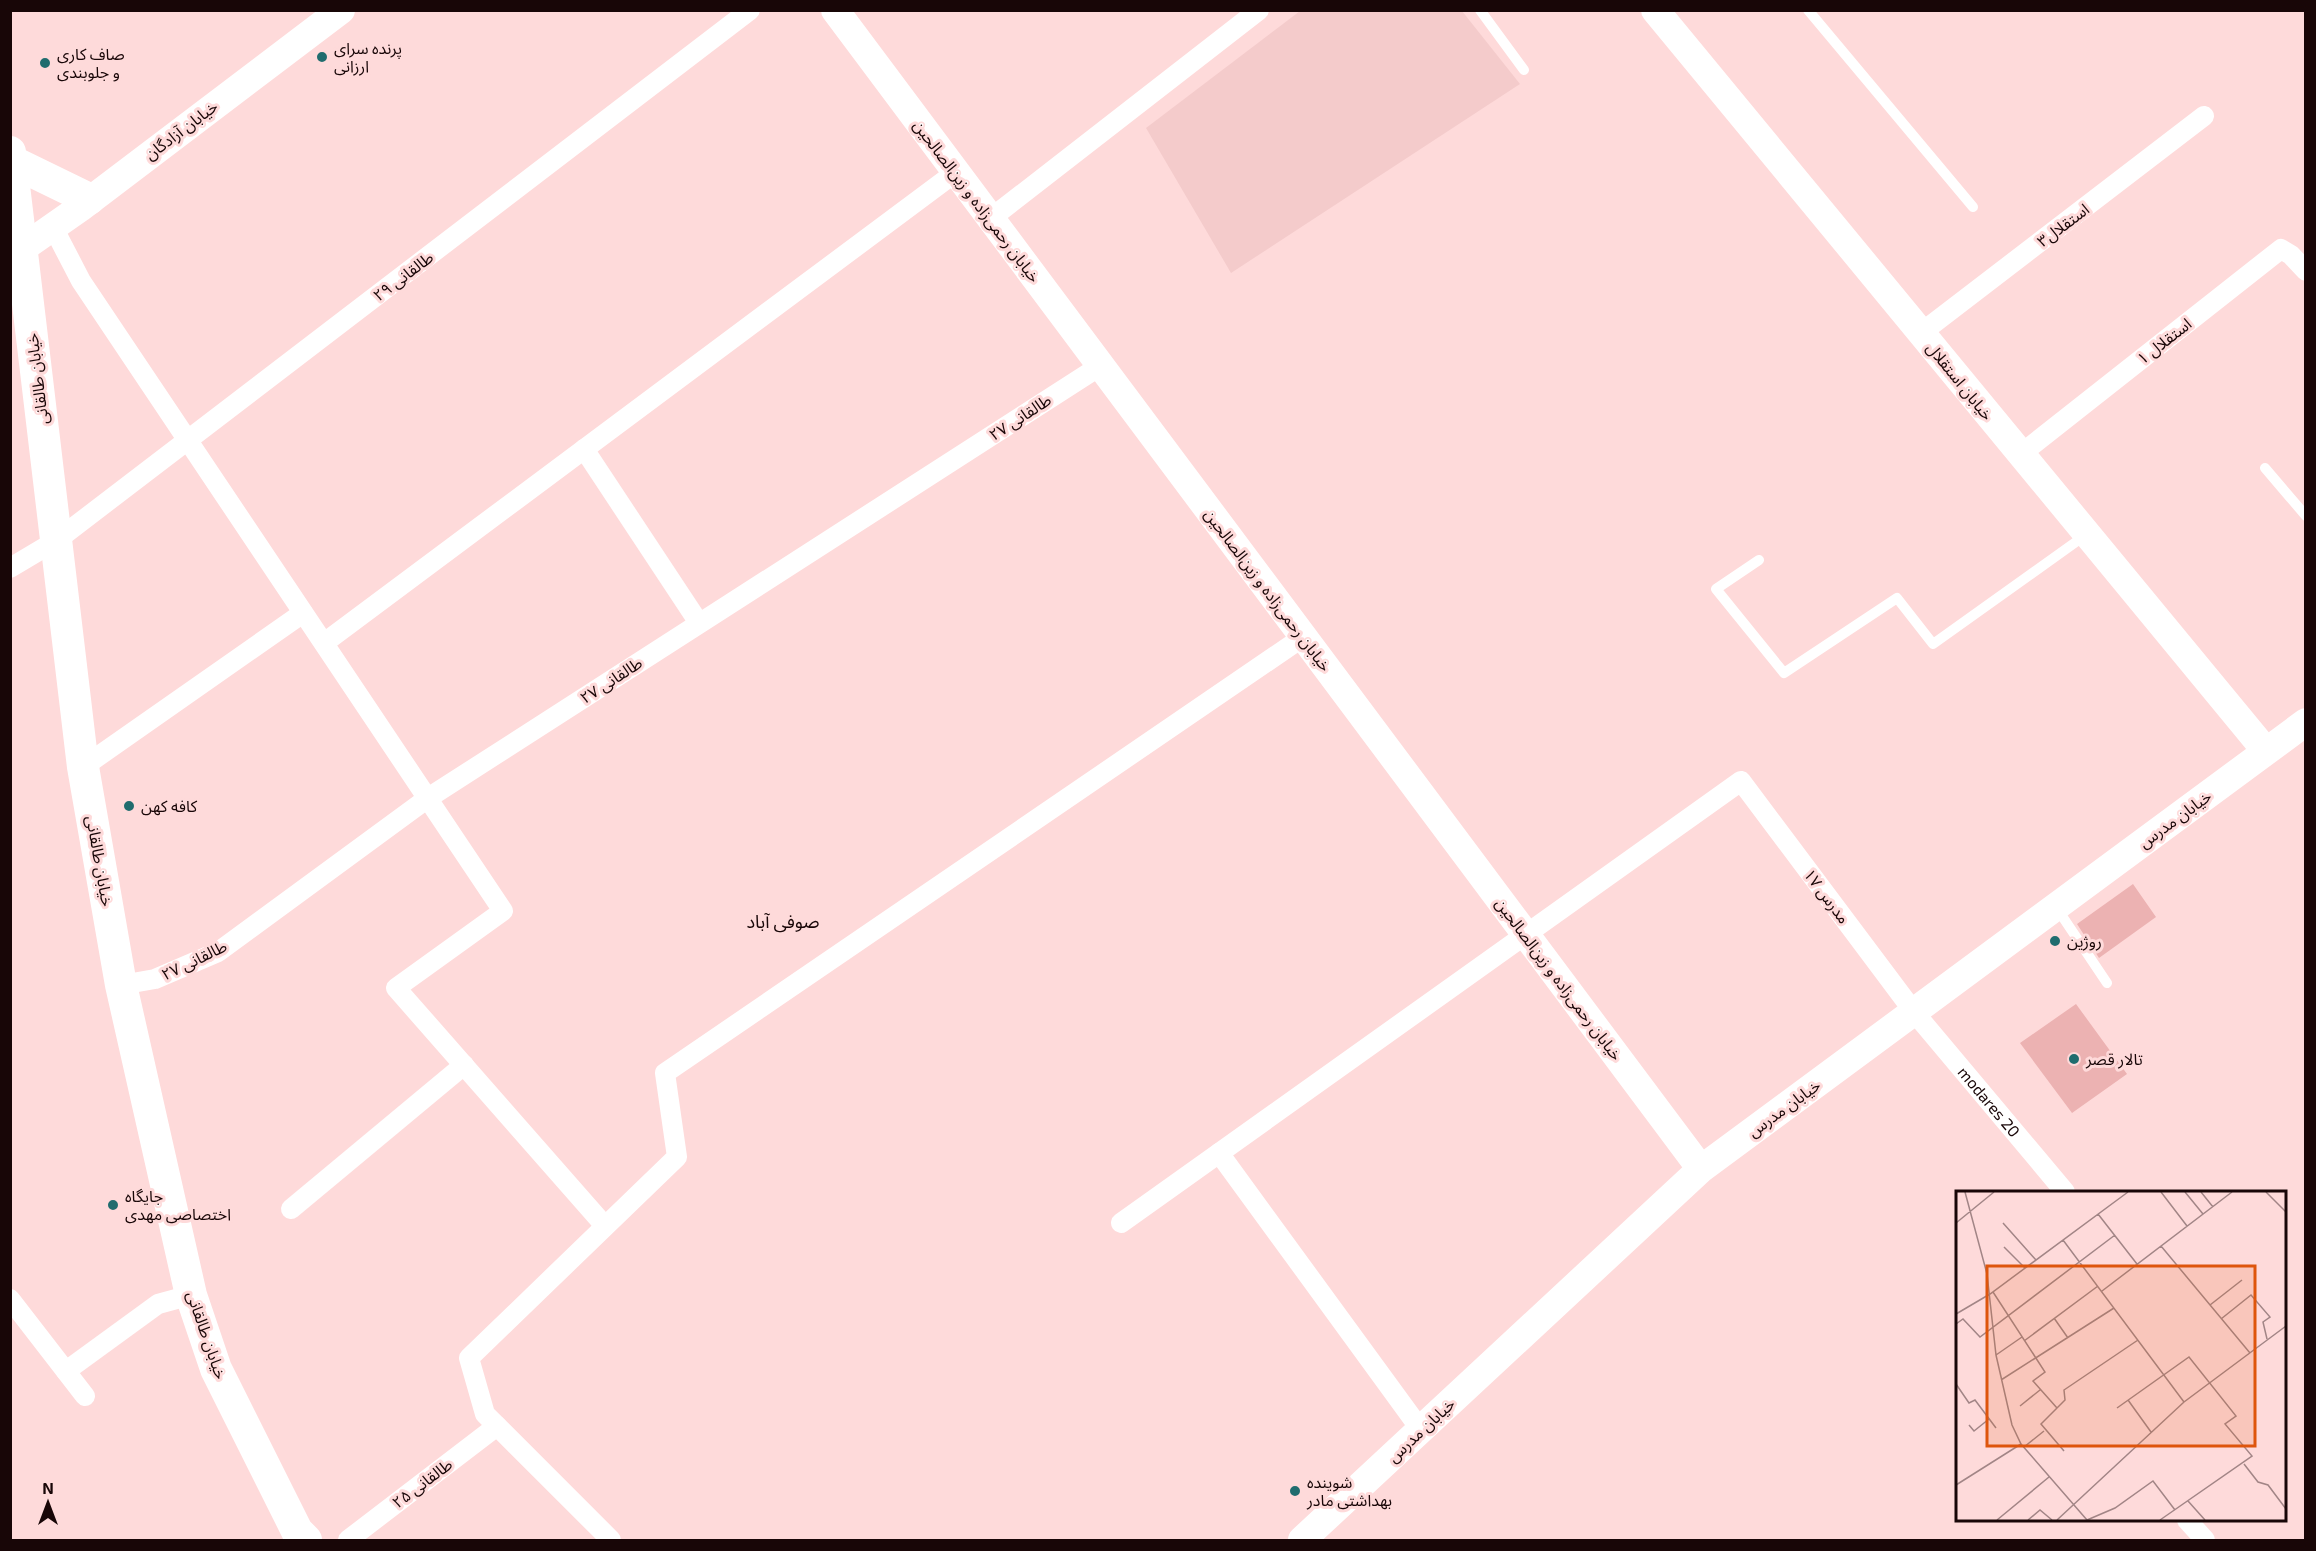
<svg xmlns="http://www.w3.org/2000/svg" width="2316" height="1551" font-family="'Exo 2','Noto Sans Arabic',sans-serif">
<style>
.built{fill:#f4cbcb}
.building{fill:#ecb2b2}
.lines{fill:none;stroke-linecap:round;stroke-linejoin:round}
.lane{stroke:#fff;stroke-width:10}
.street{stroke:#fff;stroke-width:20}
.secondary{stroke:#fff;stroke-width:28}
.primary{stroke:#fff;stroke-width:32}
.poi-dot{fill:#206c6e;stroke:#fedada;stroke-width:2}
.labels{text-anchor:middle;stroke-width:6;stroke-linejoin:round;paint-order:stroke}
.poi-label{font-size:16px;fill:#180607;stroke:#fedada;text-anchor:start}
.street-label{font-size:16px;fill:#180607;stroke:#fedada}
.neighbourhood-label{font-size:18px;fill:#180607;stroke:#fedada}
.inset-road{fill:none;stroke:#a28586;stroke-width:1.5}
.view{fill:#de550c;fill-opacity:0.15;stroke:#de550c;stroke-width:3}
.inset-edge{fill:none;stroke:#180607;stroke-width:3}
</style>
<rect width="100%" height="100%" fill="#fedada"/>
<path class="built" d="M 1300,11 L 1462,11 L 1520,84 L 1231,273 L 1146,128 Z"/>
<path class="building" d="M 2133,884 L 2156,917 L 2099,958 L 2077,924 Z
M 2076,1004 L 2127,1074 L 2072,1113 L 2020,1043 Z"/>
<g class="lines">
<path class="lane" d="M 1480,10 L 1524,70
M 1808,10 L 1973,207
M 2265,468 L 2306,516
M 1759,560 L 1716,589 L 1784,673 L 1897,598 L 1933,644 L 2087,534
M 2056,907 L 2107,983"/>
<g class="street">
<path d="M 990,219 L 1259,10"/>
<path d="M 53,227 L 81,281 L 503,911 L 396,988 L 605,1226"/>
<path d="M 1921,333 L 2204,116"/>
<path d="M 584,449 L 699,623"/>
<path d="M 2021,454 L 2281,249 L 2291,255 L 2306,271"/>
<path d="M 10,568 L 57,540 L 750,10"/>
<path d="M 324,643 L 956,172"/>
<path d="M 83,767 L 303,613"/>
<path d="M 121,985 L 155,979 L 218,952 L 428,798 L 1100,366"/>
<path d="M 1219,1153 L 1421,1430"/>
<path d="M 291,1209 L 464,1065"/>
<path id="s1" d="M 1121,1223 L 1741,781 L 1914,1012 L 2065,1192"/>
<path d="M 10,1299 L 85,1396"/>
<path d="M 66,1371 L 158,1304 L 191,1295"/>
<path d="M 2187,1520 L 2205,1540"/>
<path d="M 348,1540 L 497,1426"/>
<path d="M 611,1540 L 485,1414 L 469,1358 L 677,1157 L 665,1073 L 1303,637"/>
</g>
<path class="secondary" d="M 835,10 L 1701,1169
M 1655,10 L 2266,751
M 10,257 L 80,208 L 341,10
M 1302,1540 L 1701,1169 L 2306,722"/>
<path class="primary" d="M 10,152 L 83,767 L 121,985 L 191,1295 L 216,1369 L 297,1531 L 306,1540
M 11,161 L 89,199"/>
</g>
<g class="poi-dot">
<circle cx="322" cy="57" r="6"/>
<circle cx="45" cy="63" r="6"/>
<circle cx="129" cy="806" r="6"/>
<circle cx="2055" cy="941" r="6"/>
<circle cx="2074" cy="1059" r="6"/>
<circle cx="113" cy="1205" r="6"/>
<circle cx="1295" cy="1491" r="6"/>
</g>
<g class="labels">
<g class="poi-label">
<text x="334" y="54">پرنده سرای<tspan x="334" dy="18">ارزانی</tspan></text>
<text x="57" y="60">صاف کاری<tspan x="57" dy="18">و جلوبندی</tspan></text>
<text x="141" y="812">کافه کهن</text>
<text x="2067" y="947">روژین</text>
<text x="2086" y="1065">تالار قصر</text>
<text x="125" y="1202">جایگاه<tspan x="125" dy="18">اختصاصی مهدی</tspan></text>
<text x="1307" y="1488">شوینده<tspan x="1307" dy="18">بهداشتی مادر</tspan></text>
</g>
<g class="street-label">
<text transform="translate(181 130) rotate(-37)" y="6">خیابان آزادگان</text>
<text transform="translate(977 201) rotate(53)" y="6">خیابان رحمی‌زاده و زین‌الصالحین</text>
<text transform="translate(2063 225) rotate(-37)" y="6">استقلال۳</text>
<text transform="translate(403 276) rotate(-37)" y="6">طالقانی ۲۹</text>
<text transform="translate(2164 341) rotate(-38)" y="6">استقلال ۱</text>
<text transform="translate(37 379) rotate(-97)" y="6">خیابان طالقانی</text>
<text transform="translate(1960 381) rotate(51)" y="6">خیابان استقلال</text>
<text transform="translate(1020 417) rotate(-33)" y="6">طالقانی ۲۷</text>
<text transform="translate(1268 590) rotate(53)" y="6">خیابان رحمی‌زاده و زین‌الصالحین</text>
<text transform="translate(611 680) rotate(-33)" y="6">طالقانی ۲۷</text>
<text transform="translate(2175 819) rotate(-36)" y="6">خیابان مدرس</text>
<text transform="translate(100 861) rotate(80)" y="6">خیابان طالقانی</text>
<text transform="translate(1827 896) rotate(53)" y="6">مدرس ۱۷</text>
<text transform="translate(194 960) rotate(-26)" y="6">طالقانی ۲۷</text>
<text transform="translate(1559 979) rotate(53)" y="6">خیابان رحمی‌زاده و زین‌الصالحین</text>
<text dy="6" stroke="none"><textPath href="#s1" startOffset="1167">modares 20</textPath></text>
<text transform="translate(1784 1108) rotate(-36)" y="6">خیابان مدرس</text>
<text transform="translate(207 1335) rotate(71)" y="6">خیابان طالقانی</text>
<text transform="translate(1421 1430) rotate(-43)" y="6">خیابان مدرس</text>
<text transform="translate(422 1483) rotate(-37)" y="6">طالقانی ۲۵</text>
</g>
<g class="neighbourhood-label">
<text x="783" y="928">صوفی آباد</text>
</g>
</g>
<g transform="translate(1956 1191)">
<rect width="330" height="330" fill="#fedada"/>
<path class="inset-road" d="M 9,1 L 31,83 L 40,164 L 56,234 L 65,253 L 131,329M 205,1 L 231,35M 229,1 L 247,23M 245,1 L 257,16M 310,1 L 330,21M 142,23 L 181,73M 0,32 L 38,1M 47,32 L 80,69M 107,49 L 228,211M 205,55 L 294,162M 48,56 L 69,77M 146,100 L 276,1M 37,101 L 89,181 L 77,190 L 101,217M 254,114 L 286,89M 0,123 L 34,103 L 172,1M 98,127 L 112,147M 265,128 L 295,104 L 314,126 L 307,131 L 311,148M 0,133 L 7,128 L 24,146 L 159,44M 68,150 L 142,95M 40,164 L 66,146M 45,189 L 158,117M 0,193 L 13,212 L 19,209 L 40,237M 172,209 L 195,241M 64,215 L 84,199M 161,217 L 233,166 L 280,225 L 269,233 L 296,265 L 204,329M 13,234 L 18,240 L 33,228M 68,256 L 88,240M 108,260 L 85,233 L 109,209 L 108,199 L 182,149M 288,273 L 302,291 L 312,294 L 330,318M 0,294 L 65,253M 232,310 L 249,329M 41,329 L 93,286M 72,329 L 84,319 L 96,329M 101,329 L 228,211 L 330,135M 131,329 L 159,317 L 197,290 L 219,319"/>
<path class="view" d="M 31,75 L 299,75 L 299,255 L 31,255 Z"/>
<rect width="330" height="330" class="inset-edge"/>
</g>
<rect width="2316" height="1551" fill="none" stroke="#180607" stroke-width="24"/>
<g transform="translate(48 1503)" stroke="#fedada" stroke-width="4.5" paint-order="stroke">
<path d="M0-4.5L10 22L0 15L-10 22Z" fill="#180607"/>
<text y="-9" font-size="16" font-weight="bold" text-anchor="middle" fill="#180607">N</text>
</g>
</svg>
